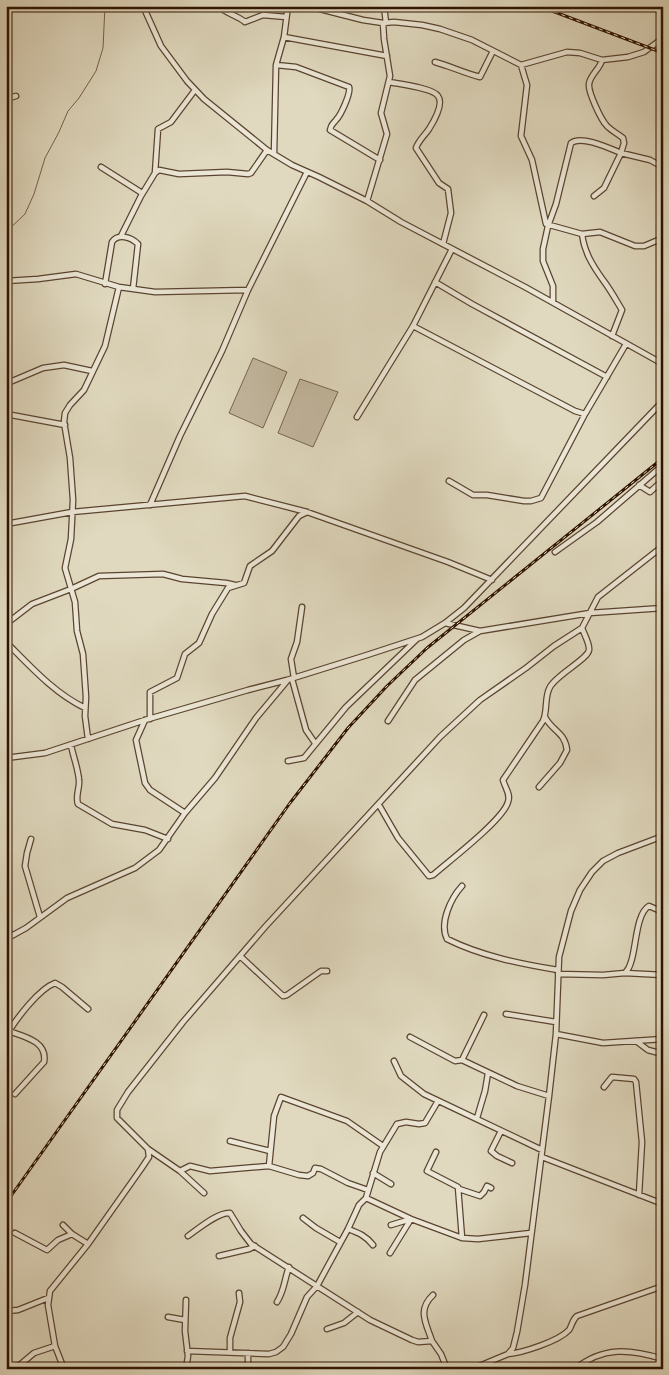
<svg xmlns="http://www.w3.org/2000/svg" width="669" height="1375" font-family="'Old Standard TT',serif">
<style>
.green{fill:#c2b79f;stroke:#786550}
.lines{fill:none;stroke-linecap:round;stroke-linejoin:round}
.stream{stroke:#74624c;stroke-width:1}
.minor-casing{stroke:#5a4430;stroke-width:7}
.major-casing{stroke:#2e1300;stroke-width:8}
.minor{stroke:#ebe6d5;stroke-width:4.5}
.major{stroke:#e0d9bf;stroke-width:5.5}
.rail-casing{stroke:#2e1300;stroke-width:3}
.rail{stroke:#ebe6d5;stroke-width:1;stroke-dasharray:4;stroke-linecap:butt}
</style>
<rect width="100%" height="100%" fill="#e0d9bf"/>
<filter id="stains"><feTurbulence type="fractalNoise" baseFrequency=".004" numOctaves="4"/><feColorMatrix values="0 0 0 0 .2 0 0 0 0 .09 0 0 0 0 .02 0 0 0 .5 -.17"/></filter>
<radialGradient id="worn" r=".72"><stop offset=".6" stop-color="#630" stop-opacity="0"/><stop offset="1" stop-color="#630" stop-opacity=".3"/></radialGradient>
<path class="green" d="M 253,358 L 287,372 L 263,428 L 229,413 Z
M 300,379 L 338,392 L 313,447 L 278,433 Z"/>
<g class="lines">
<path class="stream" d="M 6,232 L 25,214 L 34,194 L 45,158 L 59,132 L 68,111 L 79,98 L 96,71 L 103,48 L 105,6"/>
<defs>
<path id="minor" d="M 143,6 L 161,46 L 187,81 L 204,99 L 267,150 L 292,165 L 319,177 L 367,201 L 401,222 L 525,287 L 663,364
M 219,6 C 224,13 237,15 245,22 L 263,15 L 286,17
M 308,6 L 363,20 L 383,23 L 394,22 L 422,25 L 440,29 L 472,40 L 521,65 L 567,52 L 580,53 L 602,60 L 628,57 L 644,52 L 663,38
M 384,6 L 386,23
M 284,37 L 387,56
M 602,60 C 600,69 590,75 589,84 C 588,92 601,120 607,126 C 612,131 618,134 623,138 L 624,143 L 621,153 L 650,160 L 663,167
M 435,62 C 450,66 464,73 480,77 L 493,51
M 276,65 L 296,67 L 349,87 C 351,93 341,115 336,120 C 333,124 331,124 330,130 L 380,160
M 521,65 L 527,85 L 521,136 L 532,160 L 546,224 L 582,234 L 600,232 L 635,246 L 644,246 L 663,238
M 389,82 C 399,84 433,88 438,96 C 444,104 434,121 429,129 C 425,135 418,141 416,148 L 439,183 L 448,189 L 451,213 L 443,244
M 6,99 L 16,96
M 274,154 L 276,65 L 284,37 L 288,6
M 101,167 L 142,193
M 155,173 L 159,170 L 179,174 L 227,172 L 248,174 L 251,173 L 267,150
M 367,201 L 387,134 L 381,113 L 390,76 L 384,39 L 383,23
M 582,234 C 584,252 593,266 603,280 C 610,289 616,300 622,310 L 612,336
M 121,236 L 141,196 L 155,173 L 158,129 L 171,122 L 195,90
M 6,281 L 38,279 L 76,274 L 119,287 L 155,292 L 248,290
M 435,282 L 472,304 L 607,377
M 105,284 L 112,242 C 118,233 131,237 138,244 L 133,289
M 662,295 L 663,282
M 553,302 L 553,286 L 543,261 L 543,249 L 548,226 L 556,204 L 571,143 C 582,135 609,148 621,153 L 604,188 L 594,196
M 413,326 L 575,411 L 585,414
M 6,387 L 10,382 L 43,368 L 64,365 L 92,371
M 6,414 L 65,425
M 357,417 L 413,326 L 452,249
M 449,481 L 473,495 L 487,495 L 524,501 L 531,501 L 541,498 L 585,414 L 626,344
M 639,485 L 650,492 L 663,480
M 150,505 L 180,436 L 222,351 L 248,290 L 307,172
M 6,524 L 72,512 L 245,496 L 307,512 L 448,562 L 492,580
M 555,552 L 597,522 L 663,465
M 445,623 L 480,631
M 6,624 L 32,604 L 71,589 L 99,576 L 163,574 L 182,579 L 226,583 L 235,585
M 6,642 C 30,666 54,693 85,708
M 294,678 L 291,659 L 297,642 L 302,607
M 292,679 L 306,730 L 315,743
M 150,719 L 150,692 L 177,678 L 185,654 L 199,643 L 212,614 L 228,588 L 244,583 L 250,566 L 272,551 L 299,516 L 307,512
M 145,720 L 136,740 L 145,783 L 150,790 L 185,813
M 388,721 L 415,680 L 464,640 L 480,631 L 590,613 L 663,608
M 88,739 L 85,716 L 86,697 L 83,654 L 77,631 L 75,602 L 65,568 L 71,539 L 73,500 L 70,458 L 64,422 L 65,413 L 70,405 L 84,390 L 105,346 L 119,287
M 71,745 C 73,756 78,768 79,780 C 80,788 75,796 78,804 L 112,824 L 145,830 L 168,839
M 6,758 L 45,753 L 145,720 L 248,690 L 287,680 L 367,655 L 422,637 L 445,623 L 464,608 L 663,401
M 288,761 L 304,758 L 346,707 L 417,639
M 539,787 L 560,763 L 567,750 C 565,732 552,731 545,717
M 379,805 L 398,838 L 429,876 L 433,875 C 449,861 503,820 508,802 C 511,794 505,788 503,780 L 543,721 C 548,710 544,697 550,687 C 556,675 588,659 589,650 C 590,644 584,634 582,628
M 31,839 L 27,853 L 25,866 L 40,917
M 462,886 C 451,898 439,923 447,939 C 481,956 521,964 558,970
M 6,924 L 11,936
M 6,939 L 26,928 L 67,898 L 135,868 L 159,850 L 185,813 L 215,778 L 256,718 L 287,681
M 240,956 L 283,996 L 287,995 L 321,971 L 327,971
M 625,973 C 628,970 630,966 631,962 C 636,949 636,913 649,906 L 663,912
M 558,974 L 603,975 L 625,973 L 663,975
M 506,1014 L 556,1022
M 484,1015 L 462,1060 L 517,1086 L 549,1096
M 6,1030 C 21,1036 48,1040 44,1062 L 15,1094
M 9,1031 C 18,1017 39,989 55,983 L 62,987 L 88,1009
M 556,1034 L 603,1043 L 663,1039
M 410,1037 L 455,1061 L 462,1060
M 636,1041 L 648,1050 L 663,1054
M 394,1061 L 401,1076 L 424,1094 L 542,1150
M 604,1087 L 612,1077 L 634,1079 L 636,1082 L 642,1142 L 639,1195
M 477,1118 L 485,1091 L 488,1073
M 501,1131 L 491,1151 L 497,1156 L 512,1163
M 230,1141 L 270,1151
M 436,1152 L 427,1171 L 458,1187 L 462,1238
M 542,1157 L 663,1204
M 269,1166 L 210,1171 L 190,1166 L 180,1171 L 148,1149 L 117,1118 L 117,1110 L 128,1092 L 183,1022 L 265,927 L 440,737 L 480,700 L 526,668 L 554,646 L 582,628 L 598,597 L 663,546
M 180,1171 L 204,1193
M 373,1173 L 391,1184
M 459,1189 L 480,1196 L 484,1192 L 487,1186 L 491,1188
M 368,1190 L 348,1183 L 321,1169 L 315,1168 L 313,1173 L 308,1176 L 299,1175 L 269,1166 L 274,1116 L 281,1097 L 347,1121 L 383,1146
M 366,1198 L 411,1219 L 462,1238 L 478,1239 L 531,1233
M 303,1218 L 316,1228 L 340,1242
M 63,1225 L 72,1234 L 88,1244
M 391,1225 L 411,1219
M 348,1229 C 359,1233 366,1236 373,1245
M 15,1233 L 47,1250 L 58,1240 L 72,1234
M 188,1236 C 198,1229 218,1212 230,1213 L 241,1231 L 251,1244 L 370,1320 L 412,1340 L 418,1342 L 432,1341 L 441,1354 L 447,1369
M 390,1253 L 411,1219
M 219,1256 L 249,1249 L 255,1246
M 186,1300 L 185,1331 L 188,1356 L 186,1369
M 277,1302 C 285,1289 284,1280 289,1267
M 6,1311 L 18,1310 L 48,1298
M 168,1317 L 185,1320
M 327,1329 L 344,1323 L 358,1312
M 432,1341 C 426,1323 417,1310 433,1295
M 187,1351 L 269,1354 L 276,1352 L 283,1347 L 291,1334 L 307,1297 L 317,1286 L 348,1229 L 359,1205 L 366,1198 L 380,1152 L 397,1124 L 406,1122 L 419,1124 L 425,1123 L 438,1101
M 230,1352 L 230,1338 L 240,1302 L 239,1293
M 248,1353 L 248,1369
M 508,1354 C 522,1353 559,1341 569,1330 C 572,1326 572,1320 577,1316 L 663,1286
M 248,1366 L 260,1369
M 84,1367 L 89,1369
M 15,1369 L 34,1353 L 55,1346
M 64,1369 L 55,1346 L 48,1305 L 50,1291 L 88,1244 L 141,1169 L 149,1157 L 148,1149
M 472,1369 L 508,1354 L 513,1348 L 517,1332 L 525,1285 L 549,1096 L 556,1034 L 559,957 L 571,911 L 580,890 L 592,872 L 603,861 L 618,853 L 663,836
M 575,1369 C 603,1346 630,1349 663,1359"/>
<path id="major" d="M 652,6 L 663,12"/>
</defs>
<use href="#minor" class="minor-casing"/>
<use href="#major" class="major-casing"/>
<use href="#minor" class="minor"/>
<use href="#major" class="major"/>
<defs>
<path id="rail" d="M 539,6 L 663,53
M 6,1203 L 290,803 L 348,728 L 387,686 L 427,648 L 663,458"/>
</defs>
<use href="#rail" class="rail-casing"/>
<use href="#rail" class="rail"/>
</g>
<rect width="669" height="1375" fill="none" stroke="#e0d9bf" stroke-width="25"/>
<rect x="8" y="8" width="654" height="1360" fill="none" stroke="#2e1300" stroke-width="2.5"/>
<rect x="12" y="12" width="644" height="1350" fill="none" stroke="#2e1300"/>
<rect width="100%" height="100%" filter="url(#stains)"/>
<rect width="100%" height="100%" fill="url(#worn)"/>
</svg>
